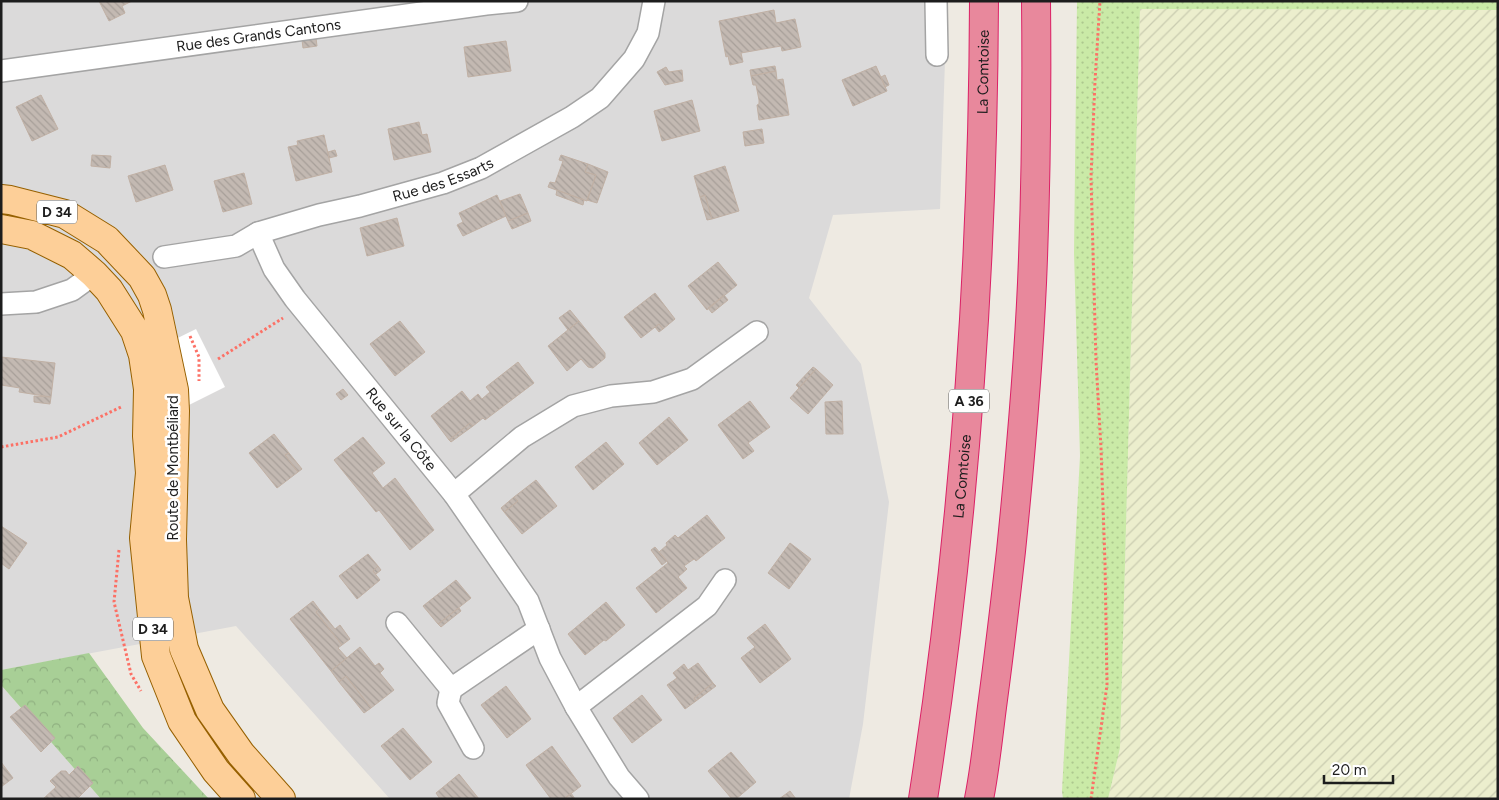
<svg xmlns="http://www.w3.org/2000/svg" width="1499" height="800" font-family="Figtree,sans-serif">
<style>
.residential{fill:#dbdada}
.farmland{fill:url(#farmland-furrows)}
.grass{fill:url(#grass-dots)}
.forest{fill:url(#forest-crowns)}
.pier{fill:#fff}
.building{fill:url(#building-back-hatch);stroke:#c0b0a4}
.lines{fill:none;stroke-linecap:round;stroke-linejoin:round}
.minor-casing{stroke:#a4a4a4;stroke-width:24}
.primary-casing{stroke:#966000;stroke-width:30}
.motorway-casing{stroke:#db2166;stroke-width:30}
.path{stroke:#fc7166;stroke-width:3;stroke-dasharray:2.5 2.5;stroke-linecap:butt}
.minor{stroke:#fff;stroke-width:21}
.primary{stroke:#fdcf98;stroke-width:28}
.motorway{stroke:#e8889c;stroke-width:28}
.labels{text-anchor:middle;stroke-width:5;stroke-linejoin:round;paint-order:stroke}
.shield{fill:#fff;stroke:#616161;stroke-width:1}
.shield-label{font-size:14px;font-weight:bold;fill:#1d1d1d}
.street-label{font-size:15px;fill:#1d1d1d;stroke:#fff}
</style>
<defs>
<pattern id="farmland-furrows" width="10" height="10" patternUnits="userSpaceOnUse" patternTransform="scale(1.25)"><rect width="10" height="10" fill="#eceecd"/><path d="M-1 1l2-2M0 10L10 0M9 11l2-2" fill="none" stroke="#caccb0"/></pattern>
<pattern id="grass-dots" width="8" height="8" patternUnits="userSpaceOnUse" patternTransform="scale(1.25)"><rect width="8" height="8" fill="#caeaa7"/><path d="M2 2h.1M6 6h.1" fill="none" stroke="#adc88f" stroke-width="1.8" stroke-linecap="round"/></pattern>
<pattern id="forest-crowns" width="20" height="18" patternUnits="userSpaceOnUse" patternTransform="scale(1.25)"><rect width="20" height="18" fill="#a8cf96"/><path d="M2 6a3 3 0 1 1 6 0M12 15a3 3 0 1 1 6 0" fill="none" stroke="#90b181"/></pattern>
<pattern id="building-back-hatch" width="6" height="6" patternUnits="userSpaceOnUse" patternTransform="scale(1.25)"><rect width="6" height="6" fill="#c3b9b2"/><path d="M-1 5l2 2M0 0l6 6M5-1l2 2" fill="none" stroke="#a79f99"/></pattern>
</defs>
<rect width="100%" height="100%" fill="#eeeae2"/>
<path class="residential" d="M 1,1 L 947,1 L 940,209 L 833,215 L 809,298 L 861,364 L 889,502 L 863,724 L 849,799 L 390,799 L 236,626 L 1,670 Z
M 1,685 L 101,799 L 1,799 Z"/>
<path class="farmland" d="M 1140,9 L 1498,10 L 1498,799 L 1108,799 L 1120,748 Z"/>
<path class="grass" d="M 1077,1 L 1498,1 L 1498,10 L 1140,9 L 1120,748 L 1108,799 L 1063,799 L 1062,791 L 1080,456 L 1074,253 Z"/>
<path class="forest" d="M 89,653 L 143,728 L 209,799 L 101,799 L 1,685 L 1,670 Z"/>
<path class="pier" d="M 196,329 L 225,387 L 135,432 L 135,400 L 129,362 Z"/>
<path class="building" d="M 99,1 L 132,1 L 122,6 L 125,13 L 109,21 Z
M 774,10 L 776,23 L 795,19 L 801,47 L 782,51 L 781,46 L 741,53 L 743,62 L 730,65 L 728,56 L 726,57 L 719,21 Z
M 316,38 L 317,46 L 303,48 L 302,40 Z
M 506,41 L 511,71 L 468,77 L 464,47 Z
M 775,66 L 776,71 L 751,76 L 750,70 Z
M 876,66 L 887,91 L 853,106 L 842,80 Z
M 666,67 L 669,72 L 682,70 L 683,81 L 665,85 L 657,72 Z
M 776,71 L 777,80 L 783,79 L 789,115 L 759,120 L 757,105 L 759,104 L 759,100 L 756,85 L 753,85 L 751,76 Z
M 885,75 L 889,85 L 885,87 L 881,77 Z
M 41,95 L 58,129 L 32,141 L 16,107 Z
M 692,100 L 700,131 L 662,141 L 654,111 Z
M 419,122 L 422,135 L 427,134 L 431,152 L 394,160 L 388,129 Z
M 762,129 L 764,143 L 745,146 L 743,132 Z
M 324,135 L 332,172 L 296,181 L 288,147 L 298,145 L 297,141 Z
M 335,150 L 337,156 L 329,158 L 328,152 Z
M 92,155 L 111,156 L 110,168 L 91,166 Z
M 561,155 L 588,164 L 585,172 L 596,175 L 587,201 L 548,187 L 550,182 L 555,183 L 563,161 L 559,160 Z
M 588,164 L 608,172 L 597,203 L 587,200 L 596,175 L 585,172 Z
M 165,165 L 173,190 L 136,202 L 128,176 Z
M 725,166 L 739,211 L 712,219 L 705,195 L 700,197 L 694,176 Z
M 244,173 L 252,204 L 223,212 L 214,181 Z
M 557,190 L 584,200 L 583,205 L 556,195 Z
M 520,194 L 528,213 L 508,221 L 500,201 Z
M 497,195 L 506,216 L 463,236 L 457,225 L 463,222 L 459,213 Z
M 705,195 L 712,219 L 707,220 L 700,197 Z
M 528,213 L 531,221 L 512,229 L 508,221 Z
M 397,218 L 404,246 L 367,256 L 360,228 Z
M 718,262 L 737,285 L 707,310 L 688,286 Z
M 655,293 L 675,319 L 663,329 L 659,324 L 641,338 L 624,317 Z
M 724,295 L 728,300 L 712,313 L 708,308 Z
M 570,310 L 579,321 L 568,330 L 559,318 Z
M 400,321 L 425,352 L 395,376 L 370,344 Z
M 579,321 L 605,353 L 605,358 L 593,368 L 588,367 L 581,359 L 567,371 L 548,346 Z
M 659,324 L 663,329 L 659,332 L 655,327 Z
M 1,357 L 55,363 L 51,397 L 19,392 L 20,388 L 1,385 Z
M 518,362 L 534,383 L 485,420 L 483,418 L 473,426 L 470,423 L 449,440 L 431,416 L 462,391 L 470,401 L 478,394 L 482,399 L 490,392 L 486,387 Z
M 813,367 L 816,369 L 799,388 L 796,385 Z
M 816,369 L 833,385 L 808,414 L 790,398 Z
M 343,389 L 348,395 L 341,400 L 336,394 Z
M 34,396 L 51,397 L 50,404 L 34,402 Z
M 750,401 L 770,427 L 748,443 L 754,451 L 743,459 L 718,425 Z
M 842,401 L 843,434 L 826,434 L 825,402 Z
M 669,417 L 688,440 L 657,465 L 639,443 Z
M 470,423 L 473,426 L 451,442 L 449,440 Z
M 274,434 L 289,453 L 285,455 L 298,472 L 277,488 L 249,453 Z
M 363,437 L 385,463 L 372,473 L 383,488 L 395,478 L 434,530 L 410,550 L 379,510 L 376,512 L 334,460 Z
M 606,442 L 624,464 L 593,490 L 575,467 Z
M 289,453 L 302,469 L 298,472 L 285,455 Z
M 536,480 L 557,506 L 522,534 L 504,512 L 518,501 L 514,497 Z
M 514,497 L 518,501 L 504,512 L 501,508 Z
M 707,515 L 725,538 L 696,561 L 694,559 L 684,566 L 687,569 L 678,577 L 687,588 L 656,613 L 636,588 L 668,563 L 659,552 L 667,545 L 666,543 L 675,535 L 678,538 Z
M 1,526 L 27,543 L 9,569 L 1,563 Z
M 790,543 L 811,559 L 789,589 L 768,573 Z
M 655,547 L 667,561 L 662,565 L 651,550 Z
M 368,554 L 378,566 L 373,571 L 380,580 L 357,599 L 339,576 Z
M 378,566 L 381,570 L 376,574 L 373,571 Z
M 456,580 L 471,598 L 438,624 L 423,606 Z
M 313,601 L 319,609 L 316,612 L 342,645 L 338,648 L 347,658 L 331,671 L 290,619 Z
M 606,602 L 625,625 L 606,641 L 604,640 L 585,655 L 568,634 Z
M 459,608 L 461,611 L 441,627 L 438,624 Z
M 319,609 L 335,629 L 340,625 L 350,639 L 342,645 L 316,612 Z
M 765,624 L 791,659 L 760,683 L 741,658 L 755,647 L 747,638 Z
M 360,647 L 375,666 L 379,663 L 384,669 L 380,673 L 394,690 L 371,708 L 346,676 L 339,682 L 331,671 Z
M 698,663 L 713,683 L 694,698 L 696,701 L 685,709 L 667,685 L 677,678 L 673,673 L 684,664 L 688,670 Z
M 346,676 L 371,708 L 364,713 L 339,682 Z
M 713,683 L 716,686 L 696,701 L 694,698 Z
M 506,686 L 531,719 L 507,738 L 481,705 Z
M 642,695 L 662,720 L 632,743 L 613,718 Z
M 25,705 L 55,738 L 41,752 L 10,717 Z
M 403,728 L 432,762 L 410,780 L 381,746 Z
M 552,746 L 581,786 L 564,799 L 551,799 L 526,765 Z
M 731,752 L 756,782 L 736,799 L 732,799 L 708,771 Z
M 1,762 L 13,778 L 1,787 Z
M 78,766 L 93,783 L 77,799 L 43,799 L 56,787 L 50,781 L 61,771 L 66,771 L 69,775 Z
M 459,774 L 479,799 L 440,799 L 436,793 Z
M 790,791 L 796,799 L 779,799 Z
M 571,793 L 575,799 L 564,799 Z"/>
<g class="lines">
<defs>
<g id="minor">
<path d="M 936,1 L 937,55"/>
<path id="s1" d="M 1,71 L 486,4 L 517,1"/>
<path id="s2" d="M 258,233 L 274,269 L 295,299 L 454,494 L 528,601 L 550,658 L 576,707 L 619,777 L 638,799"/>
<path id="s3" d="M 164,257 L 236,246 L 258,233 L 319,215 L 360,206 L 443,183 L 481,168 L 572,117 L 600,98 L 634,59 L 648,33 L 654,1"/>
<path d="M 1,304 L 36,302 L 72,290 L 94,274"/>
<path d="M 454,494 L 522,437 L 573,406 L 611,396 L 653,392 L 692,379 L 757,332"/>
<path d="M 397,623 L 451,689 L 539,629"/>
<path d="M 451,689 L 448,703 L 473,748"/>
<path d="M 576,707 L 707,606 L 725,580"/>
</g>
<path id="primary" d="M 1,199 L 10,200 L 65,214 L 107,240 L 142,277 L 152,295 L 157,310 L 174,390 L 175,411 L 172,540 L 174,598 L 184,649 L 210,710 L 241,754 L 281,799
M 1,229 L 32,235 L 72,255 L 94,274 L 109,290 L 135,331 L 143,355 L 148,389 L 147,436 L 150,473 L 144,538 L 156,656 L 182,721 L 216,771 L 241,799"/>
<g id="motorway">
<path id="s4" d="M 923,799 C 964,535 983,268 984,1"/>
<path d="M 979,799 C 985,769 988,738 992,707 C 999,655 1005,604 1011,551 C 1020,462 1028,373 1032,283 C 1036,189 1037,95 1036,1"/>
</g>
</defs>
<use href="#minor" class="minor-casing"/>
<use href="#primary" class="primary-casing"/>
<use href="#motorway" class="motorway-casing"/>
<path class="path" d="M 190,336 L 199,357 L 199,381
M 218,359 L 283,318
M 1,447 L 58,437 L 121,407
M 119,550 L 114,602 L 131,674 L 141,691
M 1091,799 L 1107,685 L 1105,563 L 1101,448 L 1096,361 L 1091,177 L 1095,81 L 1100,1"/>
<use href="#minor" class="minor"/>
<use href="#primary" class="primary"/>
<use href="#motorway" class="motorway"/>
</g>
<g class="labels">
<g class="shield">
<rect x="37" y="200.5" width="40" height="23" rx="4"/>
<rect x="949" y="389.5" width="40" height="23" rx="4"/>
<rect x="133" y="617.5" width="40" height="23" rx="4"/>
</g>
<g class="shield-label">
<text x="57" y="217">D 34</text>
<text x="969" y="406">A 36</text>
<text x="153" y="634">D 34</text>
</g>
<g class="street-label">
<text dy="5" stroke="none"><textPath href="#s1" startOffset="260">Rue des Grands Cantons</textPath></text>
<text dy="5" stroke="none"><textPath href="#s4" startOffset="730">La Comtoise</textPath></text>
<text dy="5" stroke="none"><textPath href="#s3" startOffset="291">Rue des Essarts</textPath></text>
<text dy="5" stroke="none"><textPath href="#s2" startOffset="244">Rue sur la Côte</textPath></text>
<text transform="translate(173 468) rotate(-90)" y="5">Route de Montbéliard</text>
<text dy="5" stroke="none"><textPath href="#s4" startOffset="325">La Comtoise</textPath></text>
</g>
</g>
<rect width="1499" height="800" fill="none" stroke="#1d1d1d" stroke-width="5"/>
<path d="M1324 775v8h69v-8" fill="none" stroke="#1d1d1d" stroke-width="2.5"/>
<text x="1332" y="775" font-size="15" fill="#1d1d1d" stroke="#ffffff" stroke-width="4" paint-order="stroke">20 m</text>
</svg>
